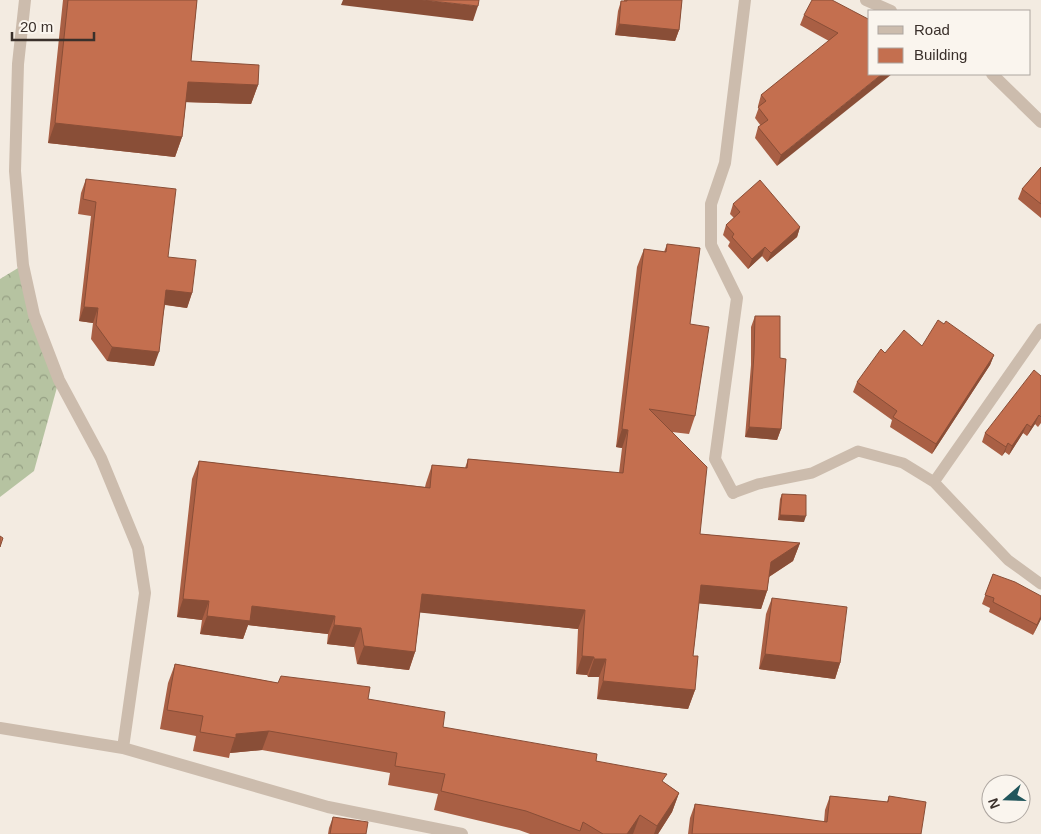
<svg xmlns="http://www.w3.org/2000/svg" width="1041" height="834" font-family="Arial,sans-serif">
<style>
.forest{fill:url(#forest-crowns)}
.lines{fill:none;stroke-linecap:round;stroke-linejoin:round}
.service{stroke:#ccbcad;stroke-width:11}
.minor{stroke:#ccbcad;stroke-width:12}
.wall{fill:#a95f44}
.shaded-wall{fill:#894e37}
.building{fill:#c46f4f;stroke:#894e37}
</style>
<defs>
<pattern id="forest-crowns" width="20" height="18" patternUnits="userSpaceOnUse" patternTransform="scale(1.25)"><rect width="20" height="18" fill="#b6c3a1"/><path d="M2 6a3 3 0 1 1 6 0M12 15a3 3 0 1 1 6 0" fill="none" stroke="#959f83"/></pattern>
</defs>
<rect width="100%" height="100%" fill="#f3ebe1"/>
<path class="forest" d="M 23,265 L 59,380 L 34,471 L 0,497 L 0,279 Z"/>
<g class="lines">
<path class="service" d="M 934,482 L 1041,329
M 733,493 L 758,484 L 812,473 L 858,451 L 903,463 L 934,482 L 1008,560 L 1041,584"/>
<path class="minor" d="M 25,0 L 18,64 L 15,171 L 23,265 L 34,315 L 59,380 L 101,458 L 138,548 L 145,593 L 123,748
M 866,0 L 891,11
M 992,74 L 1041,122
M 733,493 L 715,459 L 737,298 L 711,245 L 711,204 L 725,163 L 745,0
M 0,728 L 123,748 L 328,807 L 462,834"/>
</g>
<path class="wall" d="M 63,0 L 197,0 L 191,61 L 258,85 L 251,104 L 186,102 L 182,137 L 175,157 L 48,143 Z
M 624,0 L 682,0 L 679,30 L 675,41 L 615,35 L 618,11 L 621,1 L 624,1 Z
M 804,15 L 870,20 L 777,166 L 755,138 L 758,127 L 761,126 L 755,118 L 759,107 L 758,106 L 761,95 L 829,41 L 800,25 Z
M 1041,167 L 1041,218 L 1018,199 L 1022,189 Z
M 86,179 L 168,257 L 192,293 L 187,308 L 165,305 L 154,366 L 107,361 L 91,339 L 93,323 L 79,321 L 91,216 L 78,214 L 81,193 Z
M 733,204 L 800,227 L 797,237 L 767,262 L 762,256 L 748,269 L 728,246 L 730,242 L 723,235 L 726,225 L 734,218 L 730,214 Z
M 667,244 L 690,324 L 695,416 L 689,434 L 672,432 L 700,534 L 800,543 L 793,561 L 769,577 L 767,591 L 761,609 L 699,603 L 693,656 L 695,690 L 688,709 L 597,699 L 599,677 L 588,677 L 587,675 L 576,674 L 578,629 L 420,612 L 415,652 L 409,670 L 357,664 L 354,647 L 327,644 L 328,634 L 248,625 L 243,639 L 200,634 L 202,620 L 177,617 L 192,479 L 199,461 L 425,487 L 426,483 L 432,465 L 465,468 L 468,459 L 619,473 L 622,448 L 616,447 L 637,267 L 644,249 L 664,252 Z
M 755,316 L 780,358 L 781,429 L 777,440 L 745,437 L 751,365 L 751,327 Z
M 922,346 L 994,355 L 990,365 L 932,454 L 890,427 L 892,420 L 853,392 L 857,382 L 885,353 Z
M 1041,376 L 1041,423 L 1038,427 L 1035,424 L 1027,436 L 1023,433 L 1009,455 L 1005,452 L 1002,456 L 982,442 L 985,433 Z
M 782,494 L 804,522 L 778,520 L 780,499 Z
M 993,574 L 1041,619 L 1033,635 L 989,612 L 990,608 L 982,604 Z
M 772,598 L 840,663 L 835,679 L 759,669 L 766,614 Z
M 175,664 L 278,683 L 368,699 L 443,727 L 596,761 L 663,782 L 679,793 L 672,812 L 658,834 L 530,834 L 519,830 L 434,810 L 438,794 L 388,785 L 390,773 L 262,750 L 230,753 L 229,758 L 193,751 L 196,736 L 160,729 L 168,683 Z
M 830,796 L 887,802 L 889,796 L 921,834 L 688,834 L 690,818 L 695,804 L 824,822 L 825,810 Z
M 333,817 L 366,834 L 328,834 L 329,828 Z"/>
<path class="shaded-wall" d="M 343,0 L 422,0 L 478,6 L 473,21 L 341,5 Z
M 619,24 L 679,30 L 675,41 L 615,35 Z
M 882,74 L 892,74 L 777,166 L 781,155 Z
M 188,82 L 258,85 L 251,104 L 181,102 Z
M 55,123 L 182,137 L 175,157 L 48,143 Z
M 800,227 L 797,237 L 767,262 L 771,253 Z
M 765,247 L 762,256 L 748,269 L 752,259 Z
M 166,290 L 192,293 L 187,308 L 161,304 Z
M 84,307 L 98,308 L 93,323 L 79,321 Z
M 112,347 L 159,352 L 154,366 L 107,361 Z
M 994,355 L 990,365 L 932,454 L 936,444 Z
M 1039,415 L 1035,424 L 1027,436 L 1031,427 Z
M 1027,424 L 1023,433 L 1009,455 L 1012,446 Z
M 749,427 L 781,429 L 777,440 L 745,437 Z
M 622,429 L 628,430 L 622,448 L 616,447 Z
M 1008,443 L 1005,452 L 1002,456 L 1006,447 Z
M 780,515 L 806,516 L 804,522 L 778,520 Z
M 800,543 L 793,561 L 764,580 L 771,562 Z
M 701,585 L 767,591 L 761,609 L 694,603 Z
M 422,594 L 585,610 L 578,629 L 415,612 Z
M 183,599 L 209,601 L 202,620 L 177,617 Z
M 252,606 L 335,616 L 328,634 L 248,625 L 243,639 L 200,634 L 207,616 Z
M 1041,616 L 1041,619 L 1033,635 L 1037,625 Z
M 334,625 L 361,628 L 354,647 L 327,644 Z
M 364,646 L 415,652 L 409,670 L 357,664 Z
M 765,654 L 840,663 L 835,679 L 759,669 Z
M 582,656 L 594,657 L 587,675 L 576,674 Z
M 594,659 L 606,659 L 599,677 L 588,677 Z
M 603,681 L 695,690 L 688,709 L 597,699 Z
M 269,731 L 262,750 L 230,753 L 236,734 Z
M 679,793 L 672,812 L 658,834 L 654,834 L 657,826 Z
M 640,815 L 633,834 L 627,834 Z"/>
<path class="building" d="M 68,0 L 197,0 L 191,61 L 259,65 L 258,85 L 188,82 L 182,137 L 55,123 Z
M 422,0 L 479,0 L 478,6 Z
M 627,0 L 682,0 L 679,30 L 619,24 L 621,1 L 627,1 Z
M 812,0 L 832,0 L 870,20 L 870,74 L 882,74 L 781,155 L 758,127 L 768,120 L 758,107 L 766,101 L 761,95 L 838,33 L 804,15 Z
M 1041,167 L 1041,204 L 1022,189 Z
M 86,179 L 176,189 L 168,257 L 196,260 L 192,293 L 166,290 L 159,352 L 112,347 L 96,325 L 98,308 L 84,307 L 96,202 L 83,199 Z
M 760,180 L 800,227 L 771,253 L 765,247 L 752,259 L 732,237 L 734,234 L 726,225 L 740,212 L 733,204 Z
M 667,244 L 700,248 L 690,324 L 709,327 L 695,416 L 649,409 L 707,467 L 700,534 L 800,543 L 771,562 L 767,591 L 701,585 L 693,656 L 698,656 L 695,690 L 603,681 L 606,659 L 594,659 L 594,657 L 582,656 L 585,610 L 422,594 L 415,652 L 364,646 L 361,628 L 334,625 L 335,616 L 252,606 L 250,621 L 207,616 L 209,601 L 183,599 L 199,461 L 430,488 L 432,465 L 467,468 L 468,459 L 623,473 L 628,430 L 622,429 L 644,249 L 666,252 Z
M 755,316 L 780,316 L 780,358 L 786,359 L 781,429 L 749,427 L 754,354 Z
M 938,320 L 944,324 L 946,321 L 994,355 L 936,444 L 893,417 L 897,411 L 857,382 L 881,349 L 885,353 L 904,330 L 922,346 Z
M 1034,370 L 1041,376 L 1041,417 L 1039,415 L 1031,427 L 1027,424 L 1012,446 L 1008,443 L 1006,447 L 985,433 Z
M 782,494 L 806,495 L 806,516 L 780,515 Z
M 0,536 L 3,538 L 0,547 Z
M 993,574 L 1015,582 L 1041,596 L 1041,616 L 1037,625 L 993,602 L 994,598 L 985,595 Z
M 772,598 L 847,607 L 840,663 L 765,654 Z
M 175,664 L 278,683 L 281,676 L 370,687 L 368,699 L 445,712 L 443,727 L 597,754 L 596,761 L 667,774 L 662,781 L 679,793 L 657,826 L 640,815 L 627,834 L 603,834 L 583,822 L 580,831 L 526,811 L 441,791 L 445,774 L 395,766 L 397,753 L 269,731 L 236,734 L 236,738 L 200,732 L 203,716 L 167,710 Z
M 830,796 L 888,802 L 889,796 L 926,802 L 921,834 L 692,834 L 695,804 L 827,822 Z
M 333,817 L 368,822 L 366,834 L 330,834 Z"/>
<rect x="868" y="10" width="162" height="65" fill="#faf5ee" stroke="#ada6a0"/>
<rect x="878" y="26" width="25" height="8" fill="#ccbcad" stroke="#ada6a0"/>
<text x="914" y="35" font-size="15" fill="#3a302b">Road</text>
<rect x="878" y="48" width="25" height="15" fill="#c46f4f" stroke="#ada6a0"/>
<text x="914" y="60" font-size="15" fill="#3a302b">Building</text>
<g transform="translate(1006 799) rotate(250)"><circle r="24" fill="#faf5ee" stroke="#ada6a0"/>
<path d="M0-4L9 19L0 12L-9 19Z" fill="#21565c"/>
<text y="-8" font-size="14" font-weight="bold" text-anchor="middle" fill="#3a302b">N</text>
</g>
<path d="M12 32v8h82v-8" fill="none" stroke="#3a302b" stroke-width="2.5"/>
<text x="20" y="32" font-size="15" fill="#3a302b" stroke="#faf5ee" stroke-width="4" paint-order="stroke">20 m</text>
</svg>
